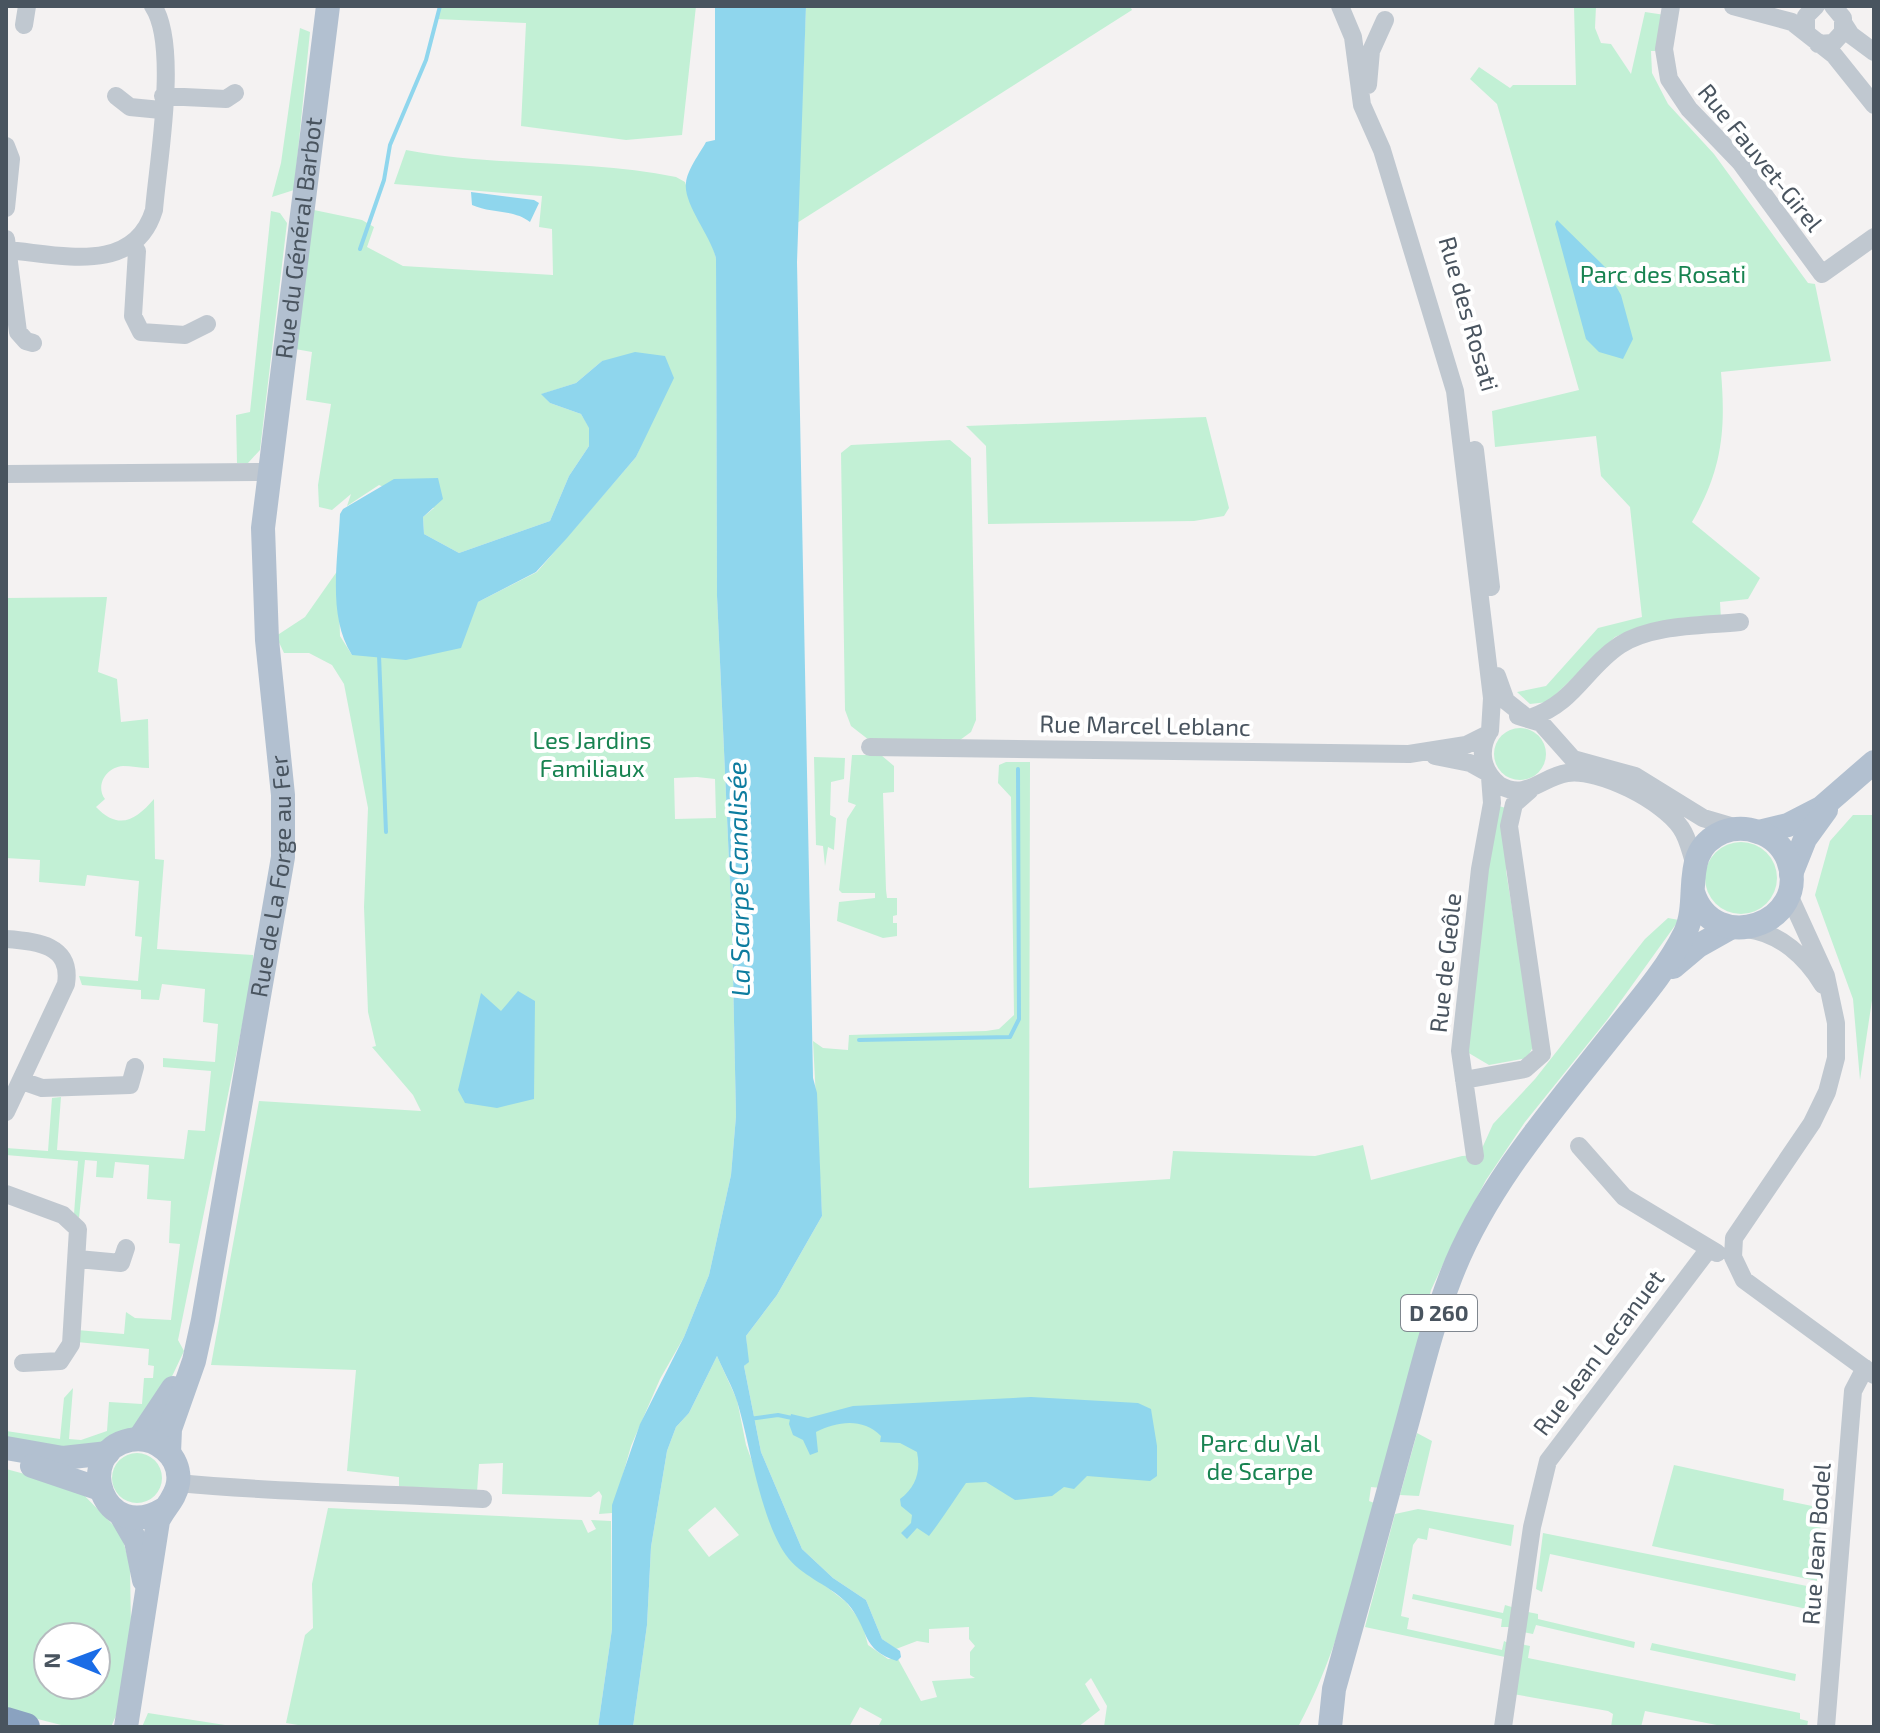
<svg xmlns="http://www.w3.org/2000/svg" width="1880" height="1733" font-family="'Exo 2',sans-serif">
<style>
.green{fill:#c2f0d5;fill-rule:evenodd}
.water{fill:#8fd6ed}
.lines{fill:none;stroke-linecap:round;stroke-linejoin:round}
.stream{stroke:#8fd6ed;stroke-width:4}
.minor{stroke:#c0c8d0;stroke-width:18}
.major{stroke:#b2c0d0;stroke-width:24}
.highway{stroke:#8aa2c0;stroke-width:28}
.labels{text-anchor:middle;stroke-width:8;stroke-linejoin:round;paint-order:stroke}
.shield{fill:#fff;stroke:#80878f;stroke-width:2}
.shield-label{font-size:22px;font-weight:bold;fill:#49545f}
.street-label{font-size:24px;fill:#49545f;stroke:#fff}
.park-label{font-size:24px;fill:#188351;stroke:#fff}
.water-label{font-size:26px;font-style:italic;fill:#0d7c9f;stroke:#fff}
</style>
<rect width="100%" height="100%" fill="#f4f2f2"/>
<path class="green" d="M 440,6 L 696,6 L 682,135 L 626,140 L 521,126 L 526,23 L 436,19 Z
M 806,6 L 1130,6 L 1132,10 L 797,223 Z
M 1574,6 L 1596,6 L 1595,28 L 1601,43 L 1611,44 L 1631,74 L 1645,12 L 1665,15 L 1657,51 L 1651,51 L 1652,73 L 1668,104 L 1714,154 L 1808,283 L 1815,284 L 1831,361 L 1721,372 C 1726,431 1722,470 1692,522 L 1760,578 L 1748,599 L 1720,602 L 1721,619 L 1639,627 L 1615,637 L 1548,702 L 1530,704 L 1517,692 L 1546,686 L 1598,628 L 1642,617 L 1630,507 L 1601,476 L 1596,436 L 1495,447 L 1492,411 L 1579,390 L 1497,104 L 1470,79 L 1479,67 L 1510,88 L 1513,85 L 1576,85 Z
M 300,28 L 310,32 L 294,190 L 272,197 L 281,163 Z
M 406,150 C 494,167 588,159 676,177 L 685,182 C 692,210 711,232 716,259 L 717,596 L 732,927 L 736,1116 L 731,1175 L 709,1275 L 684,1337 L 660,1379 L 631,1446 L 612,1513 L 599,1514 L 602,1496 L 599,1491 L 591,1497 L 502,1494 L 503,1463 L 479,1464 L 477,1492 L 399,1486 L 399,1477 L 347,1471 L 356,1370 L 211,1365 L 259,1101 L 421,1111 L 413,1095 L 372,1047 L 376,1046 L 368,1012 L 364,907 L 368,808 L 344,684 L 332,665 L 309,653 L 284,653 L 276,636 L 305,617 L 338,570 L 340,636 L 352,655 L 478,602 L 537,572 L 636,457 L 649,427 L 602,361 L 576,383 L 542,394 L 550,403 L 581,414 L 589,427 L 589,446 L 569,476 L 550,521 L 459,553 L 424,534 L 423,517 L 434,508 L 379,485 L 347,506 L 351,494 L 332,510 L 319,507 L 318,485 L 331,404 L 306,400 L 312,352 L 295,349 L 314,210 L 362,220 L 374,227 L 367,247 L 403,266 L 553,275 L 552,229 L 539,227 L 542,196 L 394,184 ZM 697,777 L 715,779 L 716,818 L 675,819 L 674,778 Z
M 271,211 L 280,213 L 287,223 L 260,450 L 248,463 L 237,463 L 236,415 L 250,412 Z
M 1206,417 L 1229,508 L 1224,516 L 1194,521 L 988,524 L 986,446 L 966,426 Z
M 950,440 L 971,458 L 976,720 L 971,732 L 960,740 L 869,740 L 851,726 L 845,710 L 841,453 L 851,445 Z
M 107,597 L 98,672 L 117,679 L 121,722 L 148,719 L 149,768 C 140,768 131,766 123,766 C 106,767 95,786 105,799 L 96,807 C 119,831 136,820 154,799 L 155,859 L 164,860 L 157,949 L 253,955 L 253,972 L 178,1340 L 184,1351 C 167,1387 144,1443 98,1448 C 69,1451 36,1445 6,1444 L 6,1431 L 60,1439 L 64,1398 L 73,1388 L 69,1439 L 81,1440 L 107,1431 L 109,1402 L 142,1404 L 144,1378 L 153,1378 L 154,1366 L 148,1365 L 149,1349 L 77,1342 L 77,1330 L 124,1334 L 126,1312 L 135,1318 L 171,1320 L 180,1244 L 169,1243 L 171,1201 L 147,1199 L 149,1165 L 115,1162 L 113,1178 L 96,1177 L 97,1161 L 85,1160 L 79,1218 L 74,1214 L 78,1161 L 6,1155 L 6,1148 L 48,1151 L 52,1098 L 61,1097 L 57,1150 L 184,1159 L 188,1130 L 205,1131 L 211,1071 L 163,1067 L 163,1058 L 215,1062 L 218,1024 L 203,1022 L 205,989 L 162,984 L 159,1000 L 141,999 L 141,990 L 82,985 L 79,976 L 138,981 L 142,937 L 135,936 L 139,881 L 87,875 L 85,886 L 39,882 L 40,860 L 6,858 L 6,598 Z
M1494 754a26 26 0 1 1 52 0a26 26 0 1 1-52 0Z
M 852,755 L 881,755 L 894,766 L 894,792 L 883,793 L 886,890 L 887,898 L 897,898 L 897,915 L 893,916 L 893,923 L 897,923 L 897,936 L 883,938 L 837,921 L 839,902 L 875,898 L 875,893 L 842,893 L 839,890 L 847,819 L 856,805 L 848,802 Z
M 814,757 L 845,758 L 844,779 L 831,782 L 830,815 L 836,818 L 834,850 L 828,847 L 825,866 L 823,846 L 816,845 Z
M 1006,762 L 1030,762 L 1029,1188 L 1170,1179 L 1173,1151 L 1315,1156 L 1363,1145 L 1371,1180 L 1462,1156 L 1479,1155 L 1493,1124 L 1535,1079 L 1645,939 L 1668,918 L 1679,920 L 1607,1020 L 1525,1122 L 1486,1180 L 1453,1243 L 1431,1290 L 1381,1488 L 1371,1487 L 1369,1501 L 1377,1504 C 1354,1580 1336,1657 1298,1727 L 1104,1727 L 1107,1706 L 1091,1678 L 1085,1684 L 1100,1710 L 1078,1727 L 878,1727 L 882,1719 L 860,1707 L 849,1727 L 633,1727 L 647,1625 L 651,1547 L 667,1451 L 676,1427 L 689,1413 L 717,1356 L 737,1400 L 746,1445 L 787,1556 L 846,1602 L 862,1623 L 868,1645 L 888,1659 L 898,1659 L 921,1701 L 937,1697 L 932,1681 L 975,1678 L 970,1675 L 970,1652 L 975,1646 L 969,1639 L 969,1627 L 929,1629 L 929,1643 L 917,1641 L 896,1649 L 882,1639 L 866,1600 L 833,1578 L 802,1549 L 761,1452 L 744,1366 L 748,1362 L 746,1336 L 777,1295 L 822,1216 L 813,1041 L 823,1048 L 848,1050 L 849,1035 L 986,1031 L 999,1029 L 1014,1015 L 1011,797 L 998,783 L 999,765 ZM 715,1507 L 739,1535 L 709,1557 L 688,1530 Z
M 1495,805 L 1506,808 L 1510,850 L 1506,871 L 1534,1045 L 1527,1058 L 1489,1065 L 1467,1052 Z
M 1853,815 L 1874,815 L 1874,987 L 1860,1080 L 1853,999 L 1815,895 L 1830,841 Z
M1705 878a36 36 0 1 1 72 0a36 36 0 1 1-72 0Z
M 1417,1433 L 1432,1441 L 1419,1496 L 1400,1495 Z
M112 1478a25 25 0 1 1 50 0a25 25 0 1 1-50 0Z
M 1674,1465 L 1784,1489 L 1783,1500 L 1817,1507 L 1816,1519 L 1821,1520 L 1817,1581 L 1652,1546 Z
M 6,1469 L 77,1488 L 121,1533 L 130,1566 L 131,1630 L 117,1713 L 111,1727 L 69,1727 L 6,1711 ZM 48,1637 L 96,1637 L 96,1685 L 48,1685 Z
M 328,1508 L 582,1520 L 588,1533 L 596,1529 L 591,1520 L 611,1521 L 612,1629 L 598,1727 L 310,1727 L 286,1723 L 305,1635 L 313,1628 L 312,1584 Z
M 1418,1509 L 1514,1525 L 1511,1546 L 1429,1528 L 1427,1540 L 1418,1538 L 1413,1545 L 1401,1616 L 1409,1618 L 1407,1629 L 1502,1650 L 1504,1641 L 1510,1644 L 1505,1657 L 1365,1627 L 1395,1514 Z
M 1543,1533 L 1817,1588 L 1816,1611 L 1550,1554 L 1542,1592 L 1536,1589 Z
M 1413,1594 L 1503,1613 L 1505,1605 L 1515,1608 L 1511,1627 L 1501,1627 L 1502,1619 L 1412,1599 Z
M 1528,1612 L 1538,1614 L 1538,1619 L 1635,1642 L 1634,1648 L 1536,1625 L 1533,1634 L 1523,1632 Z
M 1652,1643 L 1796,1674 L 1795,1681 L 1650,1650 Z
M 1521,1644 L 1530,1646 L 1528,1658 L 1800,1713 L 1800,1719 L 1808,1721 L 1807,1727 L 1727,1727 L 1645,1711 L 1641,1727 L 1611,1727 L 1613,1714 L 1608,1711 L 1513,1694 Z
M 148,1713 L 238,1727 L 142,1727 Z"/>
<path class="water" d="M 715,6 L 806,6 L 797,262 L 813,1078 L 817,1093 L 822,1216 L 777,1295 L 746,1336 L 749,1362 L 744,1366 L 761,1452 L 802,1549 L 833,1578 L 866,1600 L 882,1639 L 900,1651 L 901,1657 L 897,1661 C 860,1649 870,1630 848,1604 C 831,1586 805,1578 789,1559 C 761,1525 750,1443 737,1401 C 732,1386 723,1370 717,1356 L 689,1413 L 676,1427 L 667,1451 L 651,1547 L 647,1625 L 633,1727 L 598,1727 L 612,1629 L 612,1505 L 640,1424 L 684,1337 L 709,1275 L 731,1175 L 736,1116 L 732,927 L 717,596 L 716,259 C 712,237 683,204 686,183 C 687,170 700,153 706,142 L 715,140 Z
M 471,192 L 534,200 L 539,203 L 530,222 C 514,209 492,214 472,205 Z
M 1557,220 L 1605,267 L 1621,295 L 1633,339 L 1623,359 L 1599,352 L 1586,339 L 1555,224 Z
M 635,352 L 665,356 L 674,378 L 636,457 L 567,538 L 536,572 L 478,602 L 461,648 L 406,660 L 352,655 C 327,616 338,560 340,514 L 343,509 L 394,479 L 438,478 L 443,499 L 423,517 L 424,534 L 459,553 L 550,521 L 569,476 L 589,446 L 589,428 L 581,414 L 550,403 L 541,394 L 576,383 L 602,361 Z
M 518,991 L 535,1001 L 534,1099 L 497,1108 L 465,1103 L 458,1090 L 481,993 L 501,1011 Z
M 1031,1397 L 1138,1403 L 1151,1409 L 1157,1446 L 1157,1476 L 1150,1481 L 1087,1476 L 1074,1489 L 1064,1487 L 1052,1496 L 1015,1500 L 986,1482 L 966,1483 C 954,1500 943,1518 929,1536 L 917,1528 L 907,1539 L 901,1533 L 911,1523 L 912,1515 L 901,1506 L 900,1499 C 916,1487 921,1471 917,1452 L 900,1443 L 880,1442 L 881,1436 C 863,1418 838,1421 816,1432 L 818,1452 L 810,1455 L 803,1440 L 793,1435 L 789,1424 L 791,1414 L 808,1418 L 853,1406 Z"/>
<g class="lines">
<path class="stream" d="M 360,249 L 384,180 L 390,145 L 426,60 L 440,6
M 379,655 L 386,832
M 859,1040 L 1010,1037 L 1019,1019 L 1018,769
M 749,1419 L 778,1415 L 792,1418"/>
<path class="minor" d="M 1340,6 L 1353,37 L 1362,105 L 1382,150 L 1455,391 L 1492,698 L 1490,731
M 1671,6 L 1664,49 L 1669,79 L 1689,109 L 1740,162 L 1822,274 L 1874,237
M 1733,6 L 1792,22 L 1834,55 L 1874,105
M 1844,24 L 1851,35 L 1874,52
M 24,25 L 27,6
M 1806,33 L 1806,16 L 1816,6
M 1818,44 L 1833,43 L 1843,32 L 1843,18 L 1833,6
M 1368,85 L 1371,51 L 1385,20
M 116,96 L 130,107 L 161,110
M 163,96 L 226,99 L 235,93
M 6,146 L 11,159 L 6,208
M 6,239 L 18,332 L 26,341 L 33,343
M 133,246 L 137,251 L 133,316 L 141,332 L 185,335 L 207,324
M 6,250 C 59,254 134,276 154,210 C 158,161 179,45 153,6
M 1475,450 L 1491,587
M 6,474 L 269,472
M 1497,676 L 1506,701 L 1526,717
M 1518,716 L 1541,723 L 1573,759 L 1635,776 L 1703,818 L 1737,828
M 1530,718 C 1575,703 1585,668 1620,645 C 1653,624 1703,626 1740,622
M 1489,732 C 1478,751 1482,771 1499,785 C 1527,801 1541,777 1567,773 C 1599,768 1663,801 1681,828 C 1688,838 1690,850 1694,862
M 870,747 L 1409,754 L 1466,745 L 1488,734
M 1435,756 L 1470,763 L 1488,773
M 1789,895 L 1826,976 L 1836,1023 L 1836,1058 L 1827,1092 L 1812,1123 L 1734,1238 L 1733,1257 L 1744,1280 L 1874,1375
M 1747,929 C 1780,933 1806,957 1823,985
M 6,939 C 37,941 72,945 66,984 L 6,1112
M 1464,1080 L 1525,1069 L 1542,1054 L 1509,826 L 1514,804 L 1530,790
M 22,1081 L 42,1088 L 130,1085 L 135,1067
M 1579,1146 L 1624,1197 L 1717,1253
M 1475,1156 L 1460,1051 L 1480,869 L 1492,803 L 1490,777
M 6,1194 L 63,1215 L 78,1229 L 71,1344 L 60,1361 L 23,1363
M 78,1259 L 121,1263 L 126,1248
M 178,1483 C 280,1493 381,1493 483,1499
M 1503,1727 L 1532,1527 L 1548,1461 L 1708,1250
M 1826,1727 L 1853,1391 L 1865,1368"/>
<g class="major">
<path d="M 1759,832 L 1788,825 L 1821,808 L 1874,762"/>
<path d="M 1791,874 L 1805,839 L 1826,810"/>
<path d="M 1673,967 L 1698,946 L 1730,928"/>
<path d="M 139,1439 L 173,1388"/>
<path d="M 6,1448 L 63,1458 L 108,1453"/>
<path id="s1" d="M 169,1453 L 170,1429 L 194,1361 L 203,1320 L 283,857 L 283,795 L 267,640 L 263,528 L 328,6"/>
<path d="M 32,1466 L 100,1489"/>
<path d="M 121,1515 L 136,1541 L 144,1580"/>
<path d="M 126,1727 L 158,1521 C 164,1508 176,1498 178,1483 C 182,1456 155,1435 130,1440 C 72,1452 103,1546 164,1509"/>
<path d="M 1330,1727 L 1334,1689 C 1357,1608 1379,1526 1401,1445 C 1417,1389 1430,1330 1451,1276 C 1486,1185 1555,1107 1615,1031 C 1640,1000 1667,969 1685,933 C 1702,898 1678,851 1723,832 C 1734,828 1747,828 1758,832 C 1772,836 1783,847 1788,860 C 1812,924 1713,957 1693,892"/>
</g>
<path class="highway" d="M 6,1721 L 26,1727"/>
</g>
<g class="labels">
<rect class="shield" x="1401" y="1295" width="76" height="36" rx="6"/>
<g class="shield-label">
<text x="1439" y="1321">D 260</text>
</g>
<g class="street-label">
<text transform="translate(1760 158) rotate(51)" y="8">Rue Fauvet-Girel</text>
<text dy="8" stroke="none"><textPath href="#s1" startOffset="1230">Rue du Général Barbot</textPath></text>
<text transform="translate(1468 314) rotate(74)" y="8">Rue des Rosati</text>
<text transform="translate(1145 726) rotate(1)" y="8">Rue Marcel Leblanc</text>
<text dy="8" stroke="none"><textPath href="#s1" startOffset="588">Rue de La Forge au Fer</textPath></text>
<text transform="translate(1446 963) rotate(-84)" y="8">Rue de Geôle</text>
<text transform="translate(1599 1353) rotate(-53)" y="8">Rue Jean Lecanuet</text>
<text transform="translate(1817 1544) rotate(-86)" y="8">Rue Jean Bodel</text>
</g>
<g class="park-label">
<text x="1663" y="283">Parc des Rosati</text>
<text x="592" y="749">Les Jardins<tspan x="592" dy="28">Familiaux</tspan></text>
<text x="1260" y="1452">Parc du Val<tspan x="1260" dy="28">de Scarpe</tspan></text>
</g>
<g class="water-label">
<text transform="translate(739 879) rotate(-91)" y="9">La Scarpe Canalisée</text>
</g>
</g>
<rect width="1880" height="1733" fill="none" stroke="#49545f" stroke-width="16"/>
<g transform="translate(72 1661) rotate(271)"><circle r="38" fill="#ffffff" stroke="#b6bbbf" stroke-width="2"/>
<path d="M0-6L14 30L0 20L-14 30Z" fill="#1a6ce6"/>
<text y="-12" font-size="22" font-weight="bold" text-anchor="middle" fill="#49545f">N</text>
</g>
</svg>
